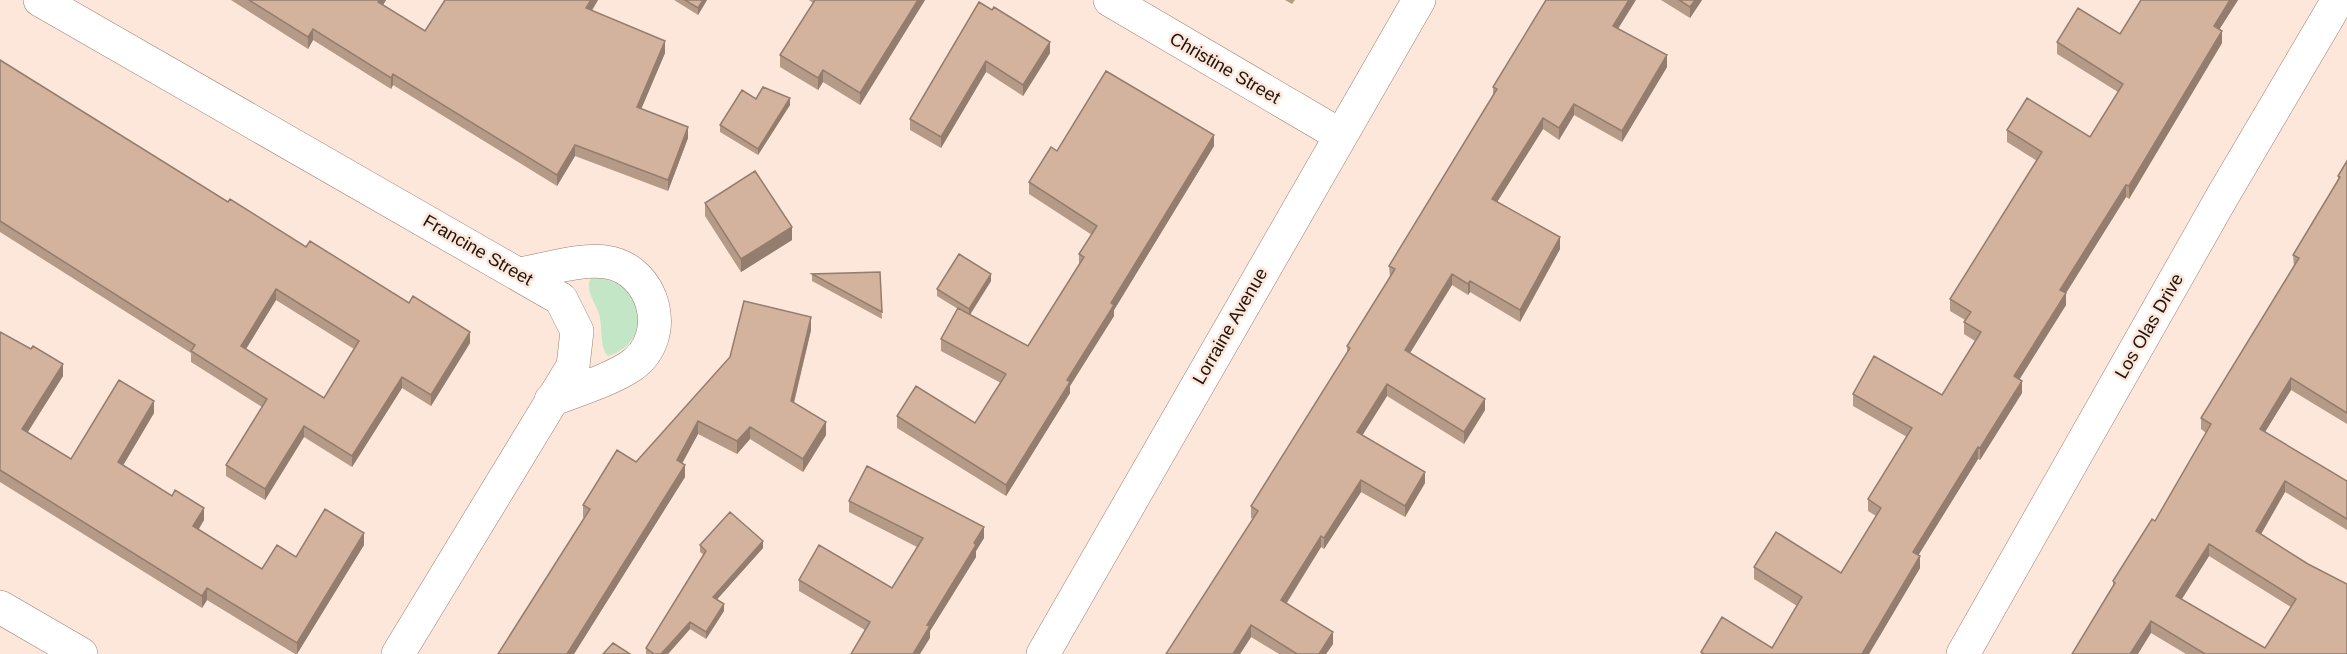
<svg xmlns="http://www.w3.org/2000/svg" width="2347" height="654" font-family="Helvetica,sans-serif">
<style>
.green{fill:#c3e7c6}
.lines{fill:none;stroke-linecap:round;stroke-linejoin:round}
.street-casing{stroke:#a0816d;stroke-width:34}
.street{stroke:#fff;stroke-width:33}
.wall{fill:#b59a87;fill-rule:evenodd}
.shaded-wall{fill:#947d6e}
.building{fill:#d3b39d;stroke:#947d6e;stroke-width:1.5;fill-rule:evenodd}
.labels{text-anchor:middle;stroke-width:5;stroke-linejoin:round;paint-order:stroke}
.street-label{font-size:18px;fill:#20140d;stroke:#fce7da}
</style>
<rect width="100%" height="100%" fill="#fce7da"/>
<path class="green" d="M 591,278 C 642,275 659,340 608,356 C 599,347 603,327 599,314 C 596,303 584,289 591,278 Z"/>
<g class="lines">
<defs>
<path id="street" d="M 40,0 L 561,299 L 577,331 L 573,366 L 398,654
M 1110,0 L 1340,135
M 520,274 C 544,270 582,258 606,262 C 655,269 673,337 631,366 C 608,381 577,390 551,400
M 0,607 L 81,654
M 1043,654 L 1419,0
M 1963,654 L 2222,197 L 2338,0"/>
</defs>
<use href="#street" class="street-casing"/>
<use href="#street" class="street"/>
</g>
<path class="wall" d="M 231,0 L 386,0 L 383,5 L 425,31 L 445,0 L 598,0 L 592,11 L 665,53 L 641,109 L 688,138 L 668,191 L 575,156 L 557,186 L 393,85 L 391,89 L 313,40 L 308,49 Z
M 674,0 L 707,0 L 698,15 Z
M 809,0 L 925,0 L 860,105 L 823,82 L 818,90 L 780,67 L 780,55 L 813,3 Z
M 1285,0 L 1295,0 L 1292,4 Z
M 1661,0 L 1702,0 L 1690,18 Z
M 2141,0 L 2238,0 L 2219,29 L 2222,43 L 2129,199 L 2126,197 L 2066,293 L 2066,305 L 2019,380 L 2022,393 L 1980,460 L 1978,459 L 1918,555 L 1920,568 L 1869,654 L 1701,654 L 1701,652 L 1772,648 L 1797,606 L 1754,579 L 1754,567 L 1841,573 L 1876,516 L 1868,511 L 1868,499 L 1907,437 L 1853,406 L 1853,394 L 1942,395 L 1975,341 L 1964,334 L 1964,322 L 1965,320 L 1950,311 L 1950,299 L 2037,161 L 2007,142 L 2007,130 L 2090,137 L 2118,92 L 2057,54 L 2057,42 L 2120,34 Z
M 979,2 L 1050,53 L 1023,96 L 986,72 L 941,148 L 910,130 L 910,119 Z
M 1618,29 L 1667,67 L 1622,142 L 1574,115 L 1559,140 L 1543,129 L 1497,202 L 1560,249 L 1520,322 L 1470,292 L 1468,295 L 1452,285 L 1410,353 L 1485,410 L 1464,444 L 1387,396 L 1362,435 L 1425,483 L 1405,517 L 1361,492 L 1324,549 L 1321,547 L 1287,603 L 1333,644 L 1326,654 L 1279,654 L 1251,637 L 1240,654 L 1253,519 L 1251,518 L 1251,506 L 1347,353 L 1347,346 L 1390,278 L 1389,266 L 1493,96 L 1493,87 Z
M 0,60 L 228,202 L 306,247 L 470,343 L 431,406 L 402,388 L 352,467 L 304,437 L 265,500 L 226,476 L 226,465 L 262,407 L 191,362 L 191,353 L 0,232 ZM 276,300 L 354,349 L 324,398 L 246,349 Z
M 756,99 L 790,105 L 758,155 L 720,132 L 720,125 Z
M 1214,146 L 1114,310 L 1114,316 L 1070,386 L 1070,393 L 1006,496 L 897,428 L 897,416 L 975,423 L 1001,383 L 941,351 L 941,339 L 958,309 L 937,296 L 937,289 L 991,281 L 970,315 L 1028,346 L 1079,264 L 1079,254 L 1092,235 L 1029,194 L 1029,182 L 1057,151 Z
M 2347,161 L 2347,424 L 2291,390 L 2265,432 L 2347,481 L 2347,530 L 2285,492 L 2261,534 L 2347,654 L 2186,654 L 2151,633 L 2113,586 L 2113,581 L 2155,521 L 2206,433 L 2201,429 L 2201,418 L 2294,267 L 2293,255 L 2338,181 L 2338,176 ZM 2209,556 L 2291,607 L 2265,648 L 2182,599 Z
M 705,203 L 792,240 L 741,272 L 705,216 Z
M 880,272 L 882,319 L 812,281 L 812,274 Z
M 811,330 L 794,403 L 826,435 L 803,472 L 750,439 L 737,454 L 698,434 L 682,463 L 685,477 L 574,654 L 498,654 L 584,518 L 583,517 L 583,505 L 636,462 Z
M 0,332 L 31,349 L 63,376 L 28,432 L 71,459 L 154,413 L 123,465 L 204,520 L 199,529 L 262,569 L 296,557 L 364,545 L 297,654 L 295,654 L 207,600 L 202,608 L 0,482 Z
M 849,501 L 984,538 L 976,551 L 976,557 L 930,631 L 930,638 L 865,630 L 799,591 L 799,580 L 892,588 L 917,547 L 849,512 Z
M 700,545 L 763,548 L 717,599 L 724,611 L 706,639 L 690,629 L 668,654 L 646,654 L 646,648 L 704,555 L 700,552 Z"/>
<path class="shaded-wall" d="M 379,0 L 386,0 L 378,13 L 378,2 Z
M 591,0 L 598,0 L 586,19 L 586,8 Z
M 703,0 L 707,0 L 698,15 L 698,8 Z
M 918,0 L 925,0 L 860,105 L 860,93 Z
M 1629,0 L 1636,0 L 1613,37 L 1613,26 Z
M 1695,0 L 1702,0 L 1690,18 L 1690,7 Z
M 2230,0 L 2238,0 L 2214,38 L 2214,26 Z
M 313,29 L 313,40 L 308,49 L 308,37 Z
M 2222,31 L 2222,43 L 2129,199 L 2129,186 Z
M 665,41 L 665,53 L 637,119 L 637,107 Z
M 1050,42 L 1050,53 L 1023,96 L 1023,85 Z
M 1667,55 L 1667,67 L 1622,142 L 1622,131 Z
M 986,61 L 986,72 L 941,148 L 941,137 Z
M 823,70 L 823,82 L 818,90 L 818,78 Z
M 393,74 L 393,85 L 391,89 L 391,78 Z
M 790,98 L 790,105 L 758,155 L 758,149 Z
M 1574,104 L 1574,115 L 1559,140 L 1559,128 Z
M 1543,118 L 1543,129 L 1492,210 L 1492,199 Z
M 688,127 L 688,138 L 668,191 L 668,180 Z
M 1214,135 L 1214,146 L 1114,310 L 1114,316 L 1070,386 L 1070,393 L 1006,496 L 1006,485 L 1111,303 Z
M 575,145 L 575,156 L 557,186 L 557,175 Z
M 2126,185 L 2126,197 L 2066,293 L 2066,305 L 2014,388 L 2014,376 L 2060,290 Z
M 792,227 L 792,240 L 741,272 L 741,259 Z
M 1560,237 L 1560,249 L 1520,322 L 1520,310 Z
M 991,274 L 991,281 L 969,316 L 969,309 Z
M 1452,274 L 1452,285 L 1405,361 L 1405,350 Z
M 1470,281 L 1470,292 L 1468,295 L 1468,284 Z
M 276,289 L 276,300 L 241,357 L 241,346 Z
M 811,317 L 811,330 L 791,414 L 791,401 Z
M 470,332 L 470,343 L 431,406 L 431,395 Z
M 63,364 L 63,376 L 22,441 L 22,429 Z
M 402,377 L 402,388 L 352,467 L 352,456 Z
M 2291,378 L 2291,390 L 2260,440 L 2260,429 Z
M 2022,381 L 2022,393 L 1980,460 L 1980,448 Z
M 1387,384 L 1387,396 L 1357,444 L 1357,432 Z
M 1485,399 L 1485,410 L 1464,444 L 1464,432 Z
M 154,401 L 154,413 L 118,474 L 118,462 Z
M 698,421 L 698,434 L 677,473 L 677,460 Z
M 826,422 L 826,435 L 803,472 L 803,459 Z
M 304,426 L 304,437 L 265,500 L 265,489 Z
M 750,427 L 750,439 L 737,454 L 737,441 Z
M 1978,447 L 1978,459 L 1913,564 L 1913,552 Z
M 685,465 L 685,477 L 574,654 L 567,654 Z
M 1425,472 L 1425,483 L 1405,517 L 1405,506 Z
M 1361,480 L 1361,492 L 1324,549 L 1324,538 Z
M 2285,481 L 2285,492 L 2256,543 L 2256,531 Z
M 204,508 L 204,520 L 193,538 L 193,526 Z
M 984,527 L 984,538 L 976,551 L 976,557 L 930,631 L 930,638 L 920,654 L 913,654 L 927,625 Z
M 364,533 L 364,545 L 297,654 L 297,643 Z
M 1321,536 L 1321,547 L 1281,611 L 1281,600 Z
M 763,541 L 763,548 L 713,604 L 713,597 Z
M 2209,544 L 2209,556 L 2176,608 L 2176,596 Z
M 1920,556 L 1920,568 L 1869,654 L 1862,654 Z
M 207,588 L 207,600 L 202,608 L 202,596 Z
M 724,604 L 724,611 L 706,639 L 706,632 Z
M 2151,621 L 2151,633 L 2138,654 L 2130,654 Z
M 690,622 L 690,629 L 668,654 L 661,654 Z
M 1251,625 L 1251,637 L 1240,654 L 1233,654 Z
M 1333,632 L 1333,644 L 1326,654 L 1319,654 Z"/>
<path class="building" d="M 249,0 L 379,0 L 378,2 L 425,31 L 445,0 L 591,0 L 586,8 L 665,41 L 637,107 L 688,127 L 668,180 L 575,145 L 557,175 L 393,74 L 391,78 L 313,29 L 308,37 Z
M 685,0 L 703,0 L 698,8 Z
M 815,0 L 918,0 L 860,93 L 823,70 L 818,78 L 780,55 Z
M 1546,0 L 1629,0 L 1613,26 L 1667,55 L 1622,131 L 1574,104 L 1559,128 L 1543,118 L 1492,199 L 1560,237 L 1520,310 L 1470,281 L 1468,284 L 1452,274 L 1405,350 L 1485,399 L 1464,432 L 1387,384 L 1357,432 L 1425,472 L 1405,506 L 1361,480 L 1324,538 L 1321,536 L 1281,600 L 1333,632 L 1319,654 L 1297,654 L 1251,625 L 1233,654 L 1166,654 L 1258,511 L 1251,506 L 1350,348 L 1347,346 L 1395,269 L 1389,266 L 1497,89 L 1493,87 Z
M 1679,0 L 1695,0 L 1690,7 Z
M 2141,0 L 2230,0 L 2214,26 L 2222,31 L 2129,186 L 2126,185 L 2060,290 L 2066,293 L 2014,376 L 2022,381 L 1980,448 L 1978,447 L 1913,552 L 1920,556 L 1862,654 L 1704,654 L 1701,652 L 1722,617 L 1772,648 L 1802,597 L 1754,567 L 1776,532 L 1841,573 L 1881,508 L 1868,499 L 1912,428 L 1853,394 L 1874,356 L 1942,395 L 1981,332 L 1964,322 L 1971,312 L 1950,299 L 2042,152 L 2007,130 L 2027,98 L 2090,137 L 2123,84 L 2057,42 L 2078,8 L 2120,34 Z
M 979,2 L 992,10 L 994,7 L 1050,42 L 1023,85 L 986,61 L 941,137 L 910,119 Z
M 0,60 L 228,202 L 230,199 L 306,247 L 310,241 L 409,303 L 413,296 L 470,332 L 431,395 L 402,377 L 352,456 L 304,426 L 265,489 L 226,465 L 267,399 L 191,351 L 195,345 L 0,221 ZM 276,289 L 359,341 L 324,398 L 241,346 Z
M 1106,71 L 1214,135 L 1111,303 L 1114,305 L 1067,380 L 1070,382 L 1006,485 L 897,416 L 916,386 L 975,423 L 1006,374 L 941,339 L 958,308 L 1028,346 L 1084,257 L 1079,254 L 1097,226 L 1029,182 L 1051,147 L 1057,151 Z
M 763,87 L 790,98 L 758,149 L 720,125 L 742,90 L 756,99 Z
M 2347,161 L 2347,413 L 2291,378 L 2260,429 L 2347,481 L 2347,519 L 2285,481 L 2256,531 L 2308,564 L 2347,584 L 2347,654 L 2205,654 L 2151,621 L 2130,654 L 2072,654 L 2115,583 L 2113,581 L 2152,519 L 2155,521 L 2211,424 L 2201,418 L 2299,258 L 2293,255 L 2340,177 L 2338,176 ZM 2209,544 L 2296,599 L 2265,648 L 2176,596 Z
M 755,171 L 792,227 L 741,259 L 705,203 Z
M 959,254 L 991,274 L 969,309 L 937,289 Z
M 880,272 L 882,312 L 812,274 Z
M 744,301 L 811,317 L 791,401 L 826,422 L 803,459 L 750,427 L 737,441 L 698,421 L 677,460 L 685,465 L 567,654 L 498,654 L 590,509 L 583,505 L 617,450 L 636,462 L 730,357 Z
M 0,332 L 31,349 L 33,346 L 63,364 L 22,429 L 71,459 L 119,380 L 154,401 L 118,462 L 172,496 L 175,490 L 204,508 L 193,526 L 262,569 L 277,545 L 296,557 L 325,509 L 364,533 L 297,643 L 207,588 L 202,596 L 0,470 Z
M 867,466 L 984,527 L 974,543 L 976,545 L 927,625 L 930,626 L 913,654 L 851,654 L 870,622 L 799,580 L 819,545 L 892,588 L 923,538 L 849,501 Z
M 730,512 L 763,541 L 713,597 L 724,604 L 706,632 L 690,622 L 661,654 L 654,654 L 646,648 L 706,551 L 700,545 Z
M 613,643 L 630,654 L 603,654 Z"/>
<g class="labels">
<g class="street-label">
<text transform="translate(1225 68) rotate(30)" y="6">Christine Street</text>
<text transform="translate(478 250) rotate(30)" y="6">Francine Street</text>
<text transform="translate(1230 326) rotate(-60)" y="6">Lorraine Avenue</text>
<text transform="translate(2149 326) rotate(-60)" y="6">Los Olas Drive</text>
</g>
</g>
</svg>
